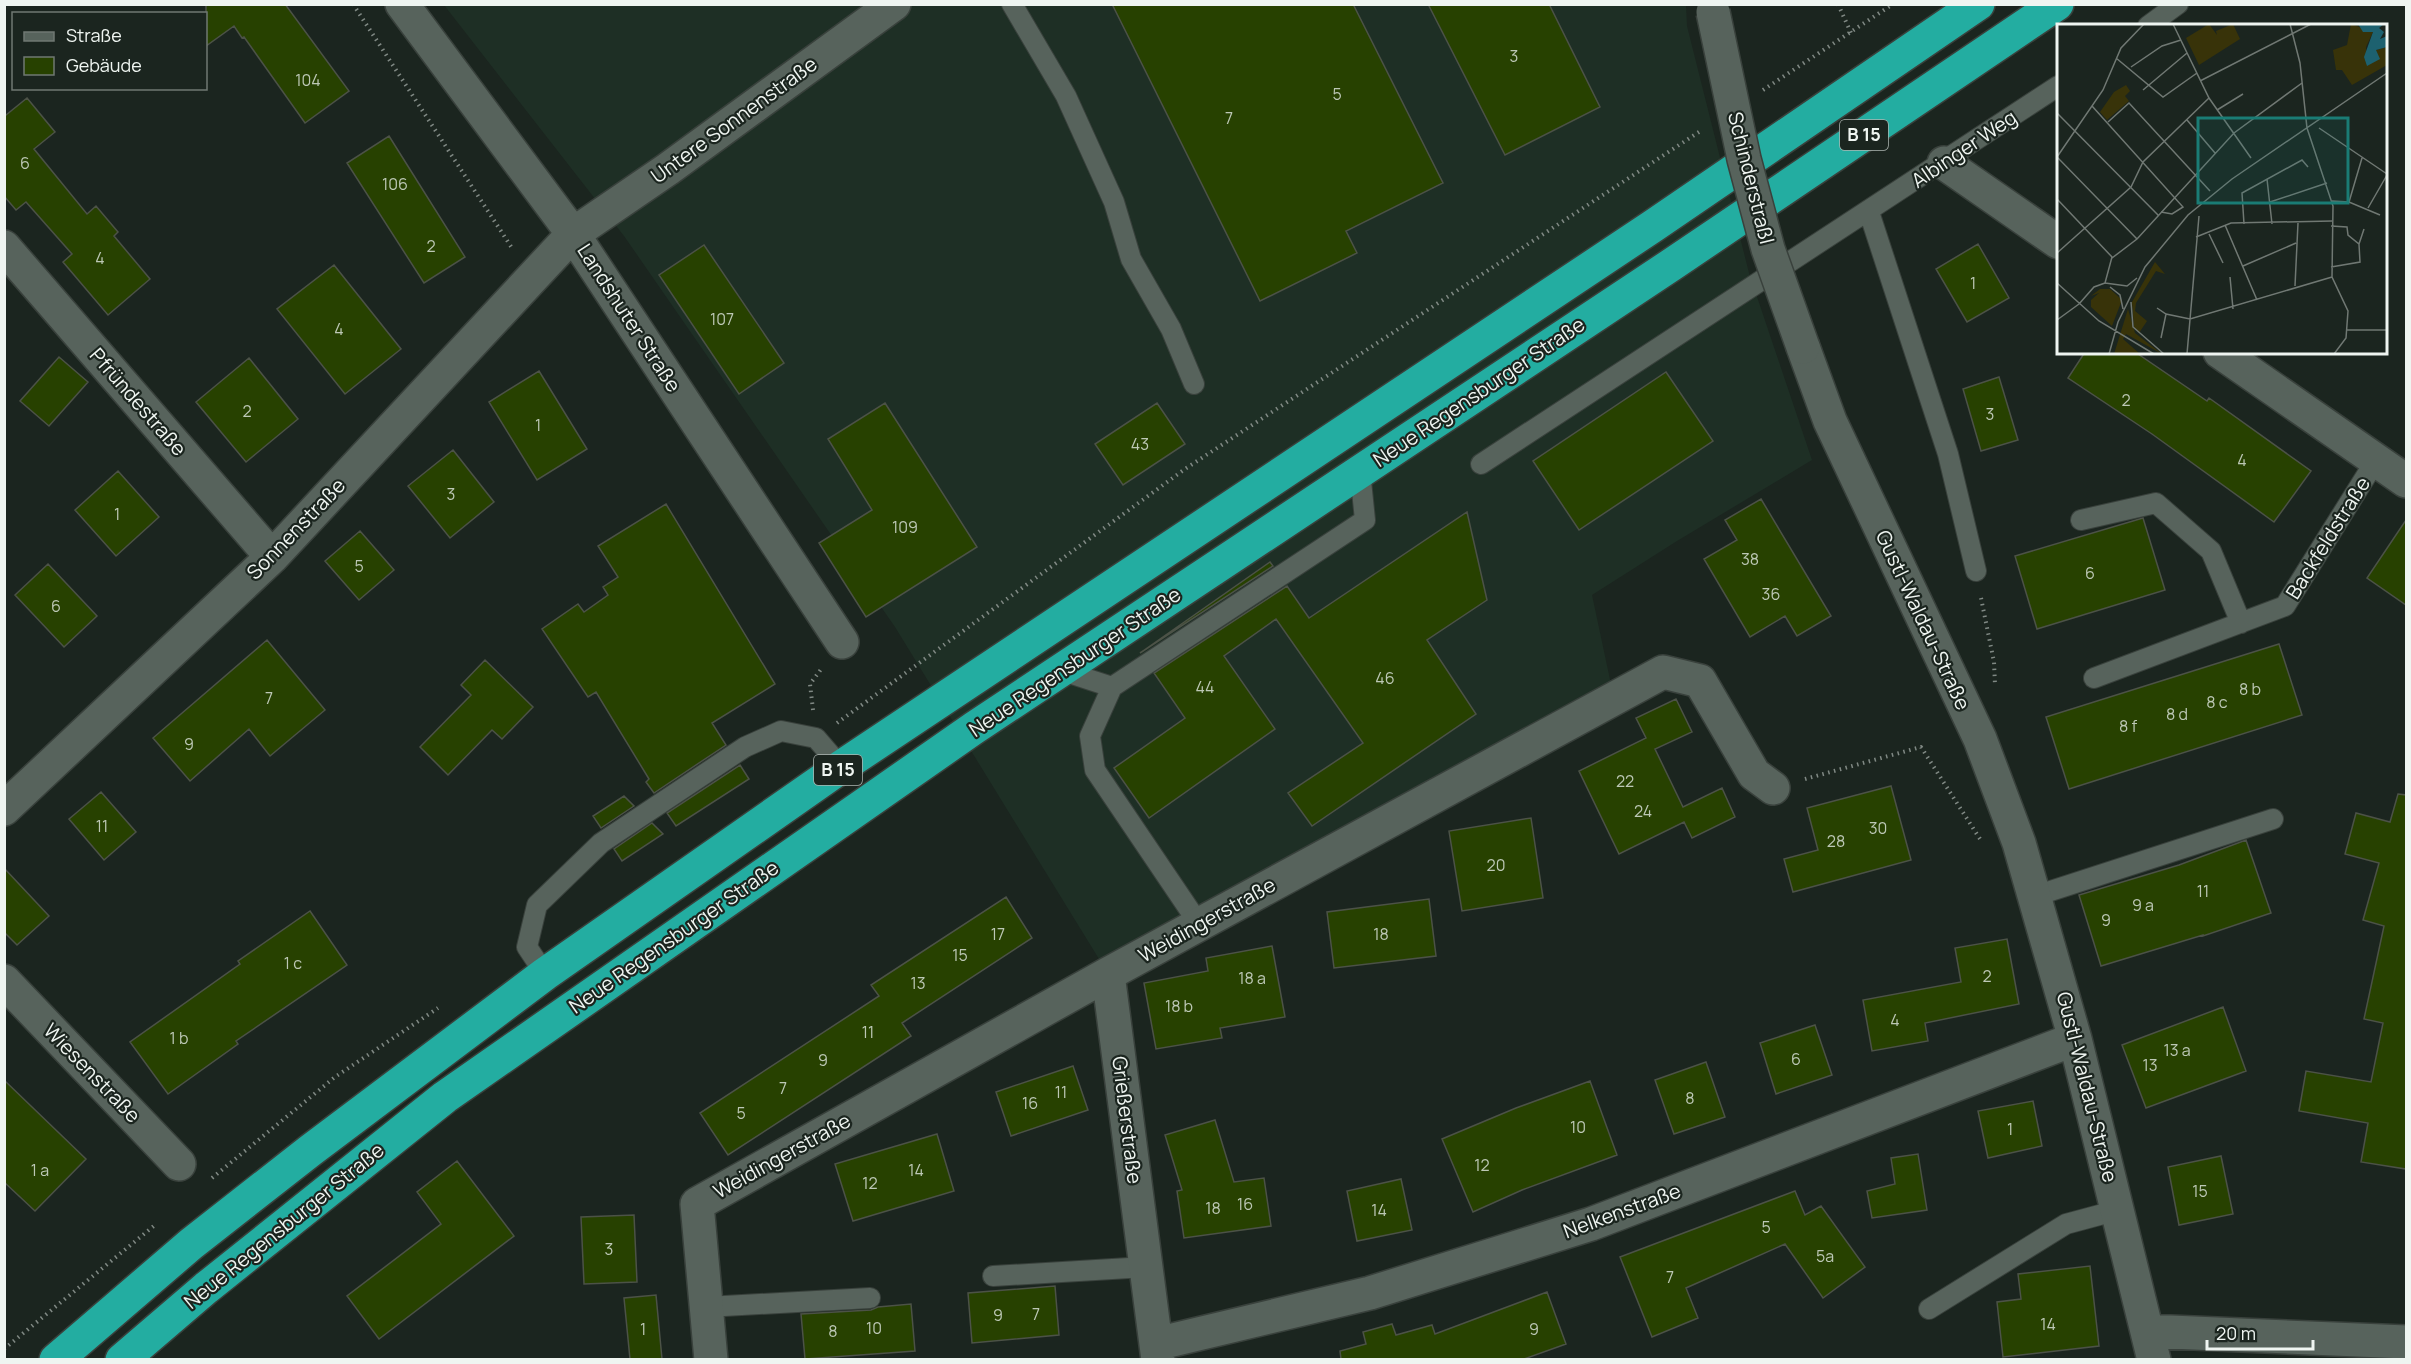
<svg xmlns="http://www.w3.org/2000/svg" width="2411" height="1364" font-family="Manrope,sans-serif">
<style>
.built{fill:#1e2f25}
.building{fill:#274100;stroke:#4c5247;stroke-width:1.5}
.lines{fill:none;stroke-linecap:round;stroke-linejoin:round}
.lane-casing{stroke:#39413c;stroke-width:22}
.street-casing{stroke:#39413c;stroke-width:36}
.highway-casing{stroke:#39413c;stroke-width:36}
.path{stroke:#808984;stroke-width:4;stroke-dasharray:1.5 4.5;stroke-linecap:butt}
.lane{stroke:#57635c;stroke-width:20}
.street{stroke:#57635c;stroke-width:33}
.highway{stroke:#23ada1;stroke-width:33}
.street-bridge-casing{stroke:#39413c;stroke-width:36;stroke-linecap:butt}
.street-bridge{stroke:#57635c;stroke-width:33}
.labels{text-anchor:middle;stroke-width:4.5;stroke-linejoin:round;paint-order:stroke}
.number-label{font-size:16px;fill:#bdc8b5}
.shield{fill:#1b251f;stroke:#afb7b2;stroke-width:1.5}
.shield-label{font-size:18px;font-weight:bold;fill:#eff5f1}
.street-label{font-size:20px;fill:#eff5f1;stroke:#1b251f}
.inset-road{fill:none;stroke:#707873;stroke-width:1.5}
.view{fill:#1a7c75;fill-opacity:0.15;stroke:#1a7c75;stroke-width:3}
.inset-edge{fill:none;stroke:#eff5f1;stroke-width:3}
</style>
<rect width="100%" height="100%" fill="#1b251f"/>
<path class="built" d="M 444,5 L 1686,5 L 1687,26 L 1749,273 L 1812,460 L 1677,541 L 1592,595 L 1612,689 L 1099,959 L 895,627 L 624,236 Z"/>
<path class="building" d="M 206,4 L 285,4 L 349,91 L 305,123 L 244,37 L 242,38 L 234,26 L 206,46 Z
M 1112,4 L 1353,4 L 1443,183 L 1346,231 L 1357,253 L 1260,301 Z
M 1428,4 L 1549,4 L 1600,107 L 1505,155 Z
M 27,98 L 55,132 L 34,149 L 87,214 L 96,206 L 118,232 L 114,236 L 150,279 L 108,315 L 63,262 L 72,254 L 26,202 L 16,210 L 4,196 L 4,113 L 6,115 Z
M 389,136 L 465,257 L 424,283 L 347,163 Z
M 1978,244 L 2009,298 L 1967,322 L 1936,269 Z
M 704,245 L 784,363 L 739,394 L 659,275 Z
M 334,265 L 401,349 L 345,394 L 277,309 Z
M 2085,352 L 2135,352 L 2207,401 L 2209,398 L 2311,471 L 2274,522 L 2152,434 L 2068,378 Z
M 59,357 L 88,382 L 49,426 L 20,401 Z
M 249,358 L 298,419 L 246,462 L 196,402 Z
M 539,371 L 587,449 L 537,480 L 489,402 Z
M 1666,372 L 1713,441 L 1579,530 L 1533,461 Z
M 1999,377 L 2018,440 L 1981,451 L 1963,389 Z
M 885,403 L 977,547 L 866,617 L 819,543 L 872,510 L 828,439 Z
M 1157,403 L 1185,444 L 1123,485 L 1095,444 Z
M 453,450 L 494,502 L 450,538 L 408,486 Z
M 118,471 L 159,517 L 116,556 L 75,510 Z
M 1761,499 L 1831,616 L 1797,636 L 1785,616 L 1750,637 L 1704,559 L 1737,540 L 1725,520 Z
M 666,504 L 775,684 L 712,723 L 726,745 L 654,793 L 646,782 L 649,779 L 596,692 L 588,697 L 542,629 L 578,604 L 584,612 L 608,595 L 603,587 L 618,577 L 598,546 Z
M 1467,512 L 1487,600 L 1427,640 L 1476,714 L 1312,826 L 1288,793 L 1363,743 L 1276,619 L 1224,656 L 1275,729 L 1149,818 L 1114,768 L 1185,718 L 1154,673 L 1287,586 L 1309,618 Z
M 2143,518 L 2165,590 L 2037,629 L 2015,556 Z
M 2406,520 L 2406,605 L 2367,578 Z
M 360,531 L 394,570 L 359,600 L 325,561 Z
M 1270,562 L 1273,566 L 1140,653 Z
M 48,564 L 97,616 L 64,647 L 15,595 Z
M 267,640 L 325,710 L 270,756 L 249,729 L 190,781 L 153,738 Z
M 2279,644 L 2302,715 L 2069,789 L 2046,717 Z
M 485,660 L 533,707 L 502,739 L 492,730 L 448,775 L 420,747 L 471,695 L 461,685 Z
M 1676,699 L 1692,732 L 1655,749 L 1683,807 L 1722,788 L 1735,817 L 1692,838 L 1684,822 L 1619,854 L 1579,771 L 1646,738 L 1636,718 Z
M 740,765 L 749,779 L 676,826 L 667,813 Z
M 1891,786 L 1911,860 L 1793,892 L 1784,859 L 1818,850 L 1807,808 Z
M 101,792 L 136,832 L 104,860 L 69,819 Z
M 2398,794 L 2406,795 L 2406,1169 L 2361,1162 L 2368,1123 L 2299,1111 L 2306,1071 L 2371,1082 L 2383,1023 L 2364,1019 L 2384,926 L 2363,920 L 2379,863 L 2345,854 L 2356,813 L 2390,822 Z
M 624,796 L 634,806 L 601,828 L 593,816 Z
M 1531,818 L 1543,898 L 1462,911 L 1449,831 Z
M 652,823 L 663,834 L 622,861 L 614,849 Z
M 2246,840 L 2271,913 L 2203,936 L 2203,935 L 2101,966 L 2079,895 L 2179,865 Z
M 4,868 L 49,916 L 17,945 L 4,932 Z
M 1006,897 L 1032,938 L 902,1023 L 911,1036 L 728,1155 L 700,1113 L 879,996 L 871,985 Z
M 1429,899 L 1436,956 L 1334,968 L 1327,912 Z
M 310,911 L 347,965 L 236,1041 L 238,1044 L 168,1094 L 130,1042 L 240,964 L 238,961 Z
M 2007,939 L 2019,1004 L 1925,1023 L 1928,1041 L 1872,1051 L 1863,1000 L 1961,982 L 1955,948 Z
M 1272,946 L 1285,1017 L 1220,1028 L 1222,1038 L 1156,1049 L 1144,983 L 1208,971 L 1206,958 Z
M 2223,1007 L 2246,1071 L 2146,1108 L 2122,1045 Z
M 1815,1025 L 1832,1075 L 1776,1094 L 1760,1043 Z
M 1706,1062 L 1725,1117 L 1674,1134 L 1655,1080 Z
M 1073,1066 L 1088,1110 L 1011,1136 L 996,1092 Z
M 4,1080 L 86,1159 L 35,1211 L 4,1182 Z
M 1590,1081 L 1617,1155 L 1522,1190 L 1473,1212 L 1442,1139 L 1516,1108 Z
M 2033,1101 L 2042,1146 L 1988,1158 L 1978,1111 Z
M 1215,1120 L 1234,1182 L 1264,1178 L 1271,1226 L 1184,1238 L 1177,1191 L 1182,1190 L 1165,1135 Z
M 937,1134 L 954,1191 L 853,1221 L 835,1164 Z
M 1918,1154 L 1927,1210 L 1872,1218 L 1867,1191 L 1895,1184 L 1891,1158 Z
M 2221,1156 L 2233,1214 L 2179,1225 L 2168,1167 Z
M 457,1161 L 514,1236 L 379,1339 L 347,1296 L 441,1224 L 417,1192 Z
M 1401,1179 L 1412,1230 L 1357,1241 L 1347,1191 Z
M 1795,1191 L 1805,1215 L 1821,1206 L 1865,1267 L 1823,1298 L 1785,1244 L 1686,1288 L 1698,1318 L 1652,1337 L 1620,1257 Z
M 634,1215 L 637,1282 L 584,1284 L 581,1217 Z
M 2090,1266 L 2099,1346 L 2003,1357 L 1997,1302 L 2021,1299 L 2018,1274 Z
M 1055,1286 L 1059,1335 L 972,1343 L 968,1293 Z
M 1547,1292 L 1566,1344 L 1524,1359 L 1341,1359 L 1340,1351 L 1366,1344 L 1363,1332 L 1392,1324 L 1396,1335 L 1432,1325 L 1435,1334 Z
M 656,1295 L 662,1359 L 630,1359 L 624,1298 Z
M 911,1304 L 915,1351 L 805,1359 L 801,1314 L 871,1310 L 878,1307 Z"/>
<g class="lines">
<defs>
<path id="lane" d="M 1012,4 L 1066,96 L 1114,202 L 1131,259 L 1171,329 L 1194,384
M 2148,26 L 2178,4
M 1869,212 L 1948,454 L 1976,571
M 1481,464 L 2058,86
M 2081,520 L 2156,503 L 2211,551 L 2241,623
M 1063,671 L 1112,687 L 1365,520 L 1360,471
M 2094,678 L 2285,606 L 2376,460
M 1112,687 L 1090,736 L 1095,770 L 1199,924
M 2035,896 L 2273,819
M 545,974 L 527,947 L 537,905 L 601,843 L 745,747 L 781,731 L 816,738 L 841,767
M 993,1276 L 1146,1267
M 706,1307 L 870,1298
M 1929,1309 L 2066,1224 L 2118,1210"/>
<path id="street" d="M 402,4 L 573,234 L 842,642
M 1944,163 L 2058,242
M 4,247 L 272,557
M 1803,347 L 1830,421 L 1980,739 L 2019,843 L 2075,1039 L 2154,1360
M 2220,352 L 2406,481
M 4,809 L 272,557 L 573,234 L 668,169 L 894,4
M 1108,974 L 1158,1360
M 4,981 L 179,1164
M 2147,1331 L 2406,1342
M 1156,1344 L 1370,1293 L 1591,1224 L 2075,1039
M 711,1360 L 697,1204 L 1108,974 L 1663,672 L 1700,681 L 1754,774 L 1773,788"/>
<path id="highway" d="M 56,1360 L 191,1244 L 311,1150 L 545,974 L 841,767 L 1653,226 L 1978,4
M 122,1360 L 206,1288 L 445,1097 L 974,728 L 1671,265 L 2057,4"/>
</defs>
<use href="#lane" class="lane-casing"/>
<use href="#street" class="street-casing"/>
<use href="#highway" class="highway-casing"/>
<path class="path" d="M 353,4 L 512,248
M 1838,4 L 1851,33
M 1763,90 L 1893,4
M 1981,598 L 1994,662 L 1995,685
M 813,710 L 810,684 L 822,668
M 837,723 L 1185,469 L 1702,130
M 1805,779 L 1921,747 L 1980,839
M 212,1178 L 335,1077 L 438,1008
M 4,1349 L 155,1225"/>
<use href="#lane" class="lane"/>
<use href="#street" class="street"/>
<use href="#highway" class="highway"/>
<defs>
<path id="street-bridge" d="M 1713,12 L 1744,159 L 1768,249 L 1803,347"/>
</defs>
<use href="#street-bridge" class="street-bridge-casing"/>
<use href="#street-bridge" class="street-bridge"/>
</g>
<g class="labels">
<g class="number-label">
<text x="1514" y="62">3</text>
<text x="308" y="86">104</text>
<text x="1337" y="100">5</text>
<text x="1229" y="124">7</text>
<text x="25" y="169">6</text>
<text x="395" y="190">106</text>
<text x="431" y="252">2</text>
<text x="100" y="264">4</text>
<text x="1973" y="289">1</text>
<text x="722" y="325">107</text>
<text x="339" y="335">4</text>
<text x="2126" y="406">2</text>
<text x="247" y="417">2</text>
<text x="1990" y="420">3</text>
<text x="538" y="431">1</text>
<text x="1140" y="450">43</text>
<text x="2242" y="466">4</text>
<text x="451" y="500">3</text>
<text x="117" y="520">1</text>
<text x="905" y="533">109</text>
<text x="1750" y="565">38</text>
<text x="359" y="572">5</text>
<text x="2090" y="579">6</text>
<text x="1771" y="600">36</text>
<text x="56" y="612">6</text>
<text x="1385" y="684">46</text>
<text x="1205" y="693">44</text>
<text x="2250" y="695">8 b</text>
<text x="269" y="704">7</text>
<text x="2217" y="708">8 c</text>
<text x="2177" y="720">8 d</text>
<text x="2128" y="732">8 f</text>
<text x="189" y="750">9</text>
<text x="1625" y="787">22</text>
<text x="1643" y="817">24</text>
<text x="102" y="832">11</text>
<text x="1878" y="834">30</text>
<text x="1836" y="847">28</text>
<text x="1496" y="871">20</text>
<text x="2203" y="897">11</text>
<text x="2143" y="911">9 a</text>
<text x="2106" y="926">9</text>
<text x="998" y="940">17</text>
<text x="1381" y="940">18</text>
<text x="960" y="961">15</text>
<text x="293" y="969">1 c</text>
<text x="1987" y="982">2</text>
<text x="1252" y="984">18 a</text>
<text x="918" y="989">13</text>
<text x="1179" y="1012">18 b</text>
<text x="1895" y="1026">4</text>
<text x="868" y="1038">11</text>
<text x="179" y="1044">1 b</text>
<text x="2177" y="1056">13 a</text>
<text x="1796" y="1065">6</text>
<text x="823" y="1066">9</text>
<text x="2150" y="1071">13</text>
<text x="783" y="1094">7</text>
<text x="1061" y="1098">11</text>
<text x="1690" y="1104">8</text>
<text x="1030" y="1109">16</text>
<text x="741" y="1119">5</text>
<text x="1578" y="1133">10</text>
<text x="2010" y="1135">1</text>
<text x="1482" y="1171">12</text>
<text x="40" y="1176">1 a</text>
<text x="916" y="1176">14</text>
<text x="870" y="1189">12</text>
<text x="2200" y="1197">15</text>
<text x="1245" y="1210">16</text>
<text x="1213" y="1214">18</text>
<text x="1379" y="1216">14</text>
<text x="1766" y="1233">5</text>
<text x="609" y="1255">3</text>
<text x="1825" y="1262">5a</text>
<text x="1670" y="1283">7</text>
<text x="1036" y="1320">7</text>
<text x="998" y="1321">9</text>
<text x="2048" y="1330">14</text>
<text x="874" y="1334">10</text>
<text x="643" y="1335">1</text>
<text x="1534" y="1335">9</text>
<text x="833" y="1337">8</text>
</g>
<g class="shield">
<rect x="1840" y="120" width="48" height="30" rx="4.5"/>
<rect x="814" y="755" width="48" height="30" rx="4.5"/>
</g>
<g class="shield-label">
<text x="1864" y="141">B 15</text>
<text x="838" y="776">B 15</text>
</g>
<g class="street-label">
<text transform="translate(734 120) rotate(-36)" y="7">Untere Sonnenstraße</text>
<text transform="translate(1964 149) rotate(-34)" y="7">Albinger Weg</text>
<text transform="translate(1751 178) rotate(76)" y="7">Schinderstraßl</text>
<text transform="translate(629 318) rotate(57)" y="7">Landshuter Straße</text>
<text transform="translate(1479 392) rotate(-34)" y="7">Neue Regensburger Straße</text>
<text transform="translate(138 402) rotate(49)" y="7">Pfründestraße</text>
<text transform="translate(296 529) rotate(-46)" y="7">Sonnenstraße</text>
<text transform="translate(2328 538) rotate(-58)" y="7">Backfeldstraße</text>
<text transform="translate(1923 620) rotate(65)" y="7">Gustl-Waldau-Straße</text>
<text transform="translate(1075 662) rotate(-34)" y="7">Neue Regensburger Straße</text>
<text transform="translate(1207 920) rotate(-29)" y="7">Weidingerstraße</text>
<text transform="translate(674 937) rotate(-35)" y="7">Neue Regensburger Straße</text>
<text transform="translate(92 1073) rotate(46)" y="7">Wiesenstraße</text>
<text transform="translate(2087 1087) rotate(76)" y="7">Gustl-Waldau-Straße</text>
<text transform="translate(1127 1120) rotate(83)" y="7">Grießerstraße</text>
<text transform="translate(782 1156) rotate(-29)" y="7">Weidingerstraße</text>
<text transform="translate(1622 1211) rotate(-20)" y="7">Nelkenstraße</text>
<text transform="translate(284 1226) rotate(-39)" y="7">Neue Regensburger Straße</text>
</g>
</g>
<g transform="translate(2057 24)">
<rect width="330" height="330" fill="#1b251f"/>
<path d="M 152,0 L 160,11 L 159,7 L 176,0 L 183,15 L 142,41 L 129,14 ZM 294,0 L 316,8 L 309,23 L 310,41 L 319,26 L 330,23 L 330,41 L 295,61 L 285,46 L 279,46 L 276,26 L 290,21 ZM 69,61 L 73,67 L 68,72 L 72,77 L 50,96 L 43,88 L 57,68 ZM 98,238 L 108,250 L 99,247 L 79,279 L 78,287 L 90,297 L 82,309 L 77,304 L 75,278 ZM 43,265 L 53,265 L 65,276 L 55,302 L 34,283 L 34,276 L 42,269 L 34,272 ZM 71,285 L 78,309 L 105,330 L 69,310 L 66,315 L 83,330 L 57,330 Z" fill="#383309"/>
<path d="M 301,0 L 327,0 L 322,4 L 327,8 L 323,15 L 330,12 L 330,23 L 319,26 L 323,35 L 310,42 L 307,33 L 316,8 L 306,8 Z" fill="#1d616f"/>
<path class="inset-road" d="M 116,0 L 152,74 L 194,134M 233,0 L 243,39 L 250,104 L 276,182 L 275,253 L 291,287 L 289,314 L 277,330M 59,34 L 106,73 L 140,49M 74,43 L 105,22 L 124,16M 143,57 L 254,0M 86,66 L 130,29M 35,82 L 126,183 L 115,190 L 104,188M 160,86 L 186,70M 0,89 L 101,191M 130,96 L 158,129M 51,98 L 72,79 L 153,167M 262,104 L 330,150M 210,155 L 215,200M 0,175 L 55,233 L 48,259M 275,177 L 292,178 L 323,191M 213,178 L 270,159M 292,178 L 305,134M 311,184 L 330,151M 187,200 L 185,169 L 245,136 L 251,143M 168,201 L 200,276M 274,202 L 290,203 L 291,211 L 302,220 L 307,205M 152,210 L 166,239M 139,213 L 174,199 L 275,197M 80,215 L 0,133 L 46,66 L 64,24 L 87,0M 0,229 L 74,163 L 86,138 L 152,74M 55,234 L 80,215 L 177,109 L 245,59M 186,242 L 239,219M 274,243 L 303,238 L 302,220M 173,253 L 176,285M 0,259 L 42,297 L 97,330M 48,259 L 70,262 L 80,254M 238,262 L 241,199M 53,263 L 63,271 L 66,285M 74,278 L 76,303 L 107,330M 22,280 L 37,263 L 48,259M 100,284 L 109,290 L 133,295 L 275,253M 0,296 L 22,280M 290,306 L 330,306M 104,314 L 109,290M 52,330 L 61,298 L 88,243 L 131,191 L 175,155 L 330,49M 130,330 L 142,192"/>
<path class="view" d="M 141,94 L 291,94 L 291,179 L 141,179 Z"/>
<rect width="330" height="330" class="inset-edge"/>
</g>
<rect width="2411" height="1364" fill="none" stroke="#eff5f1" stroke-width="12"/>
<rect x="12" y="12" width="195" height="78" fill="#1b251f" stroke="#707873" stroke-width="1.5"/>
<rect x="24" y="32" width="30" height="9" fill="#57635c" stroke="#707873" stroke-width="1.5"/>
<text x="66" y="42" font-size="18" fill="#eff5f1">Straße</text>
<rect x="24" y="57" width="30" height="18" fill="#274100" stroke="#707873" stroke-width="1.5"/>
<text x="66" y="72" font-size="18" fill="#eff5f1">Gebäude</text>
<path d="M2207 1340v9h106v-9" fill="none" stroke="#eff5f1" stroke-width="3"/>
<text x="2216" y="1340" font-size="18" fill="#eff5f1" stroke="#1b251f" stroke-width="4.5" paint-order="stroke">20 m</text>
</svg>
